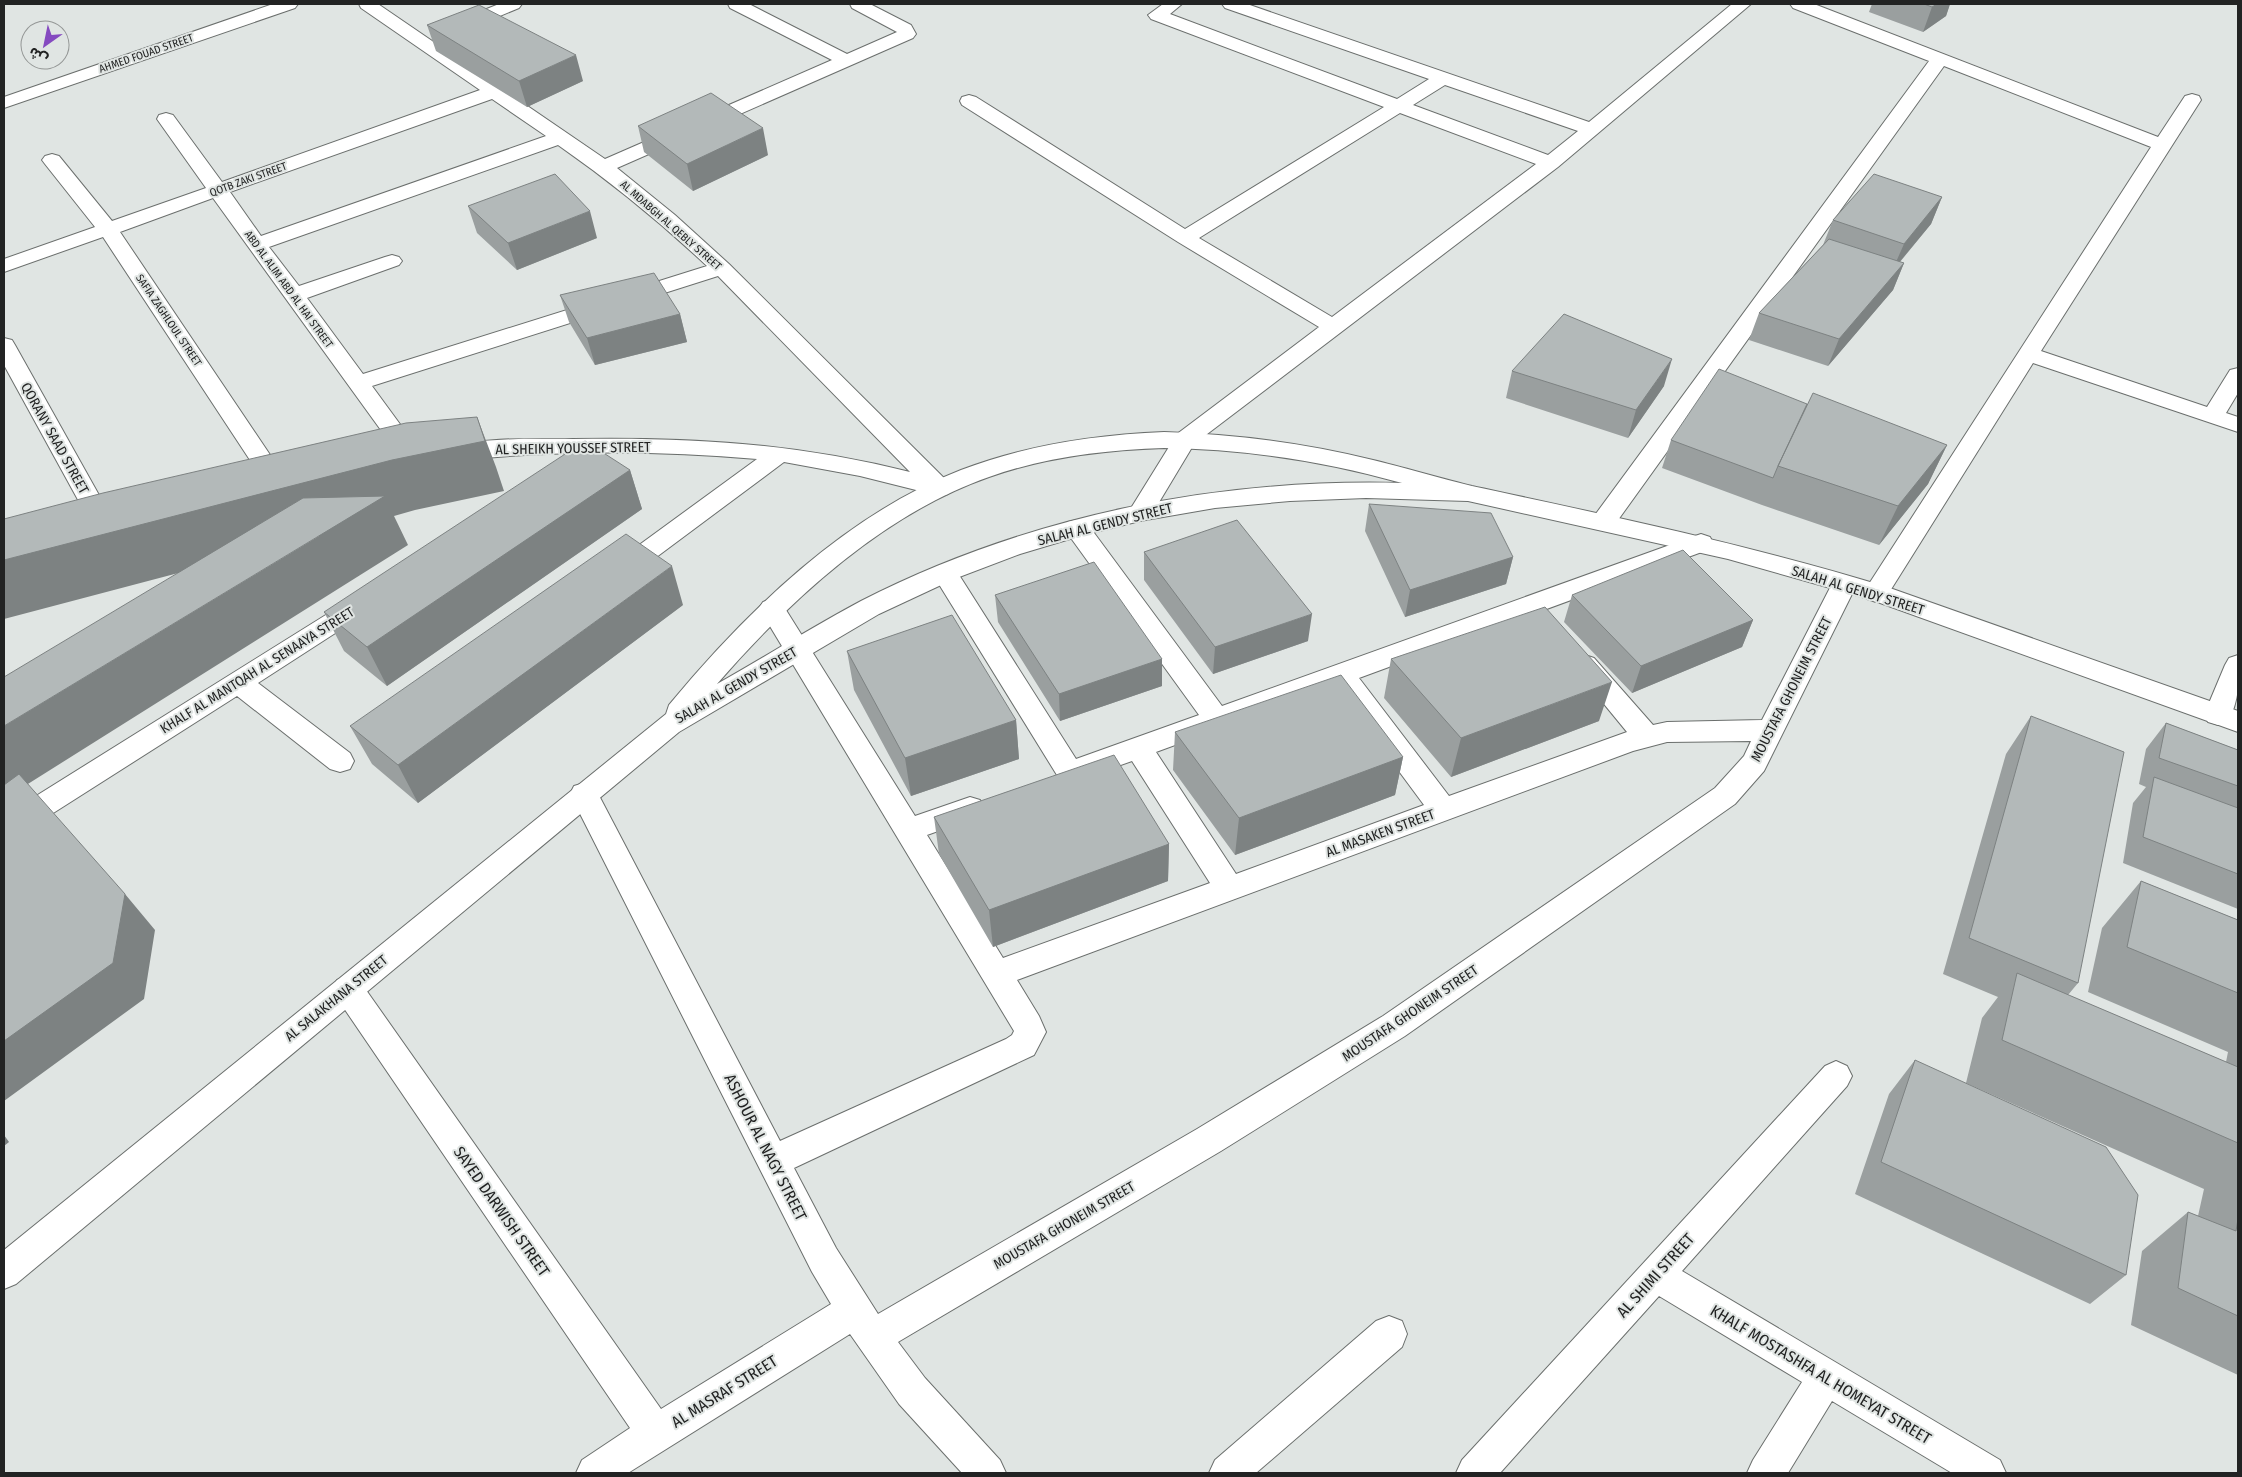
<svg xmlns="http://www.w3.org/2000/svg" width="2242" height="1477" font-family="'Fira Sans Condensed','Noto Sans Arabic',sans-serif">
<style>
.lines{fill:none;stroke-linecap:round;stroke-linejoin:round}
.minor-casing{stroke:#6b6f6d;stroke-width:2}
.major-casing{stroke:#6b6f6d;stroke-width:2}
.minor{fill:#fff;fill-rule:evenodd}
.major{fill:#fff;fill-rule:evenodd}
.wall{fill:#9a9f9f}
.shaded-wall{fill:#7d8282}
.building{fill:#b3b9b9;stroke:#7d8282}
.labels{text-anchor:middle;stroke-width:4;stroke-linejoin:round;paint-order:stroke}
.far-street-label{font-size:11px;fill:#222323;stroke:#e0e5e3}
.street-label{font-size:14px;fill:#222323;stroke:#e0e5e3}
.near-street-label{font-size:16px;fill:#222323;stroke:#e0e5e3}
</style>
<rect width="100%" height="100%" fill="#e0e5e3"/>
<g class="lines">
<defs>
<path id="minor" d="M 273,4 L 298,4 L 295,8 L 4,108 L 4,97 Z
M 359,4 L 378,4 L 605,159 L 832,60 L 730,8 L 728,4 L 749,4 L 847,54 L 897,32 L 852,8 L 850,4 L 870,4 L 911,25 L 916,34 L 913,38 L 617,168 L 675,215 L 729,264 L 948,482 L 952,488 L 948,494 L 940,496 L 860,476 L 784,462 L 627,579 L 618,582 L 609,579 L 605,573 L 609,567 L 757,459 C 657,450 553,450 453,461 L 445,458 L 441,453 L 445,448 C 483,437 533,439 573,439 C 690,437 796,443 910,472 L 718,276 L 372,386 L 424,457 L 420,462 L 412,465 L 404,462 L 213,198 L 120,232 L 291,486 L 287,492 L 279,494 L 271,492 L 103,237 L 4,272 L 4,259 L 95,227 L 45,164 L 42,160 L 45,156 L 52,154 L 59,156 L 112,221 L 206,188 L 157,119 L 159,115 L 166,113 L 173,115 L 222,182 L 480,90 L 361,8 ZM 492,99 L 546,136 L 261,236 L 230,192 ZM 558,145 C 611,182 660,222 707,266 L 363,374 L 307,298 L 399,265 L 402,261 L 399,257 L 392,255 L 385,257 L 299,286 L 269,247 Z
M 499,4 L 522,4 L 519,8 L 464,31 L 452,31 L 449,27 L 452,23 Z
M 1163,4 L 1182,4 L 1170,14 L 1397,99 L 1429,79 L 1225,8 L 1222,4 L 1247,4 L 1589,122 L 1732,4 L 1751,4 L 1558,167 L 1194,444 L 1149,519 L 1140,521 L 1131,519 L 1128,513 L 1177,434 L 1319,327 L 1178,242 L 962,105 L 960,101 L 962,97 L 969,95 L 976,97 L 1185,229 L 1384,107 L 1151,19 L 1148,15 ZM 1445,85 L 1578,131 L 1548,155 L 1413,105 ZM 1400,113 L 1536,164 L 1332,317 L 1199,238 Z
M 1790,4 L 1814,4 L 2158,137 L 2185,96 L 2192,94 L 2199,96 L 2201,100 L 2041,351 L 2207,407 L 2230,370 L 2238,368 L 2238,393 L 2226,413 L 2238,417 L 2238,432 L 2033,363 L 1885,599 L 1876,602 L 1867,599 L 1863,593 L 1867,587 L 2151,147 L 1944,66 L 1613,527 L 1604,529 L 1595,527 L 1592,521 L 1595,515 L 1929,61 L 1793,8 Z
M 4,338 L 12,340 L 15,345 L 118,529 L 115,535 L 106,537 L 97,535 L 94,529 L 4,365 Z
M 1077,520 L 1086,522 L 1222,706 L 1692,537 L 1701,534 L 1710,537 L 1713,543 L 1710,549 L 1359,678 L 1449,796 L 1627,732 L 1572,665 L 1576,658 L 1585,655 L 1594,658 L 1653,725 L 1667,722 L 1762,720 L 1835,578 L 1844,575 L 1853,578 L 1857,584 L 1764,771 L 1735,804 L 1405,1036 L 1221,1151 L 898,1342 L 925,1378 L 1000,1460 L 1006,1473 L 962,1473 L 899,1404 L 850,1334 L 628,1473 L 576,1473 L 582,1460 L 630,1428 L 337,998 L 332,989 L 337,980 L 348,976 L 359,980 L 661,1409 L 831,1304 L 812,1272 L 570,794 L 574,786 L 584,783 L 594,786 L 780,1141 L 1006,1039 L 1012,1035 L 1014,1031 L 759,608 L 763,602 L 772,599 L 781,602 L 915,816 L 970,797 L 980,800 L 984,808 L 980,816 L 927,835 L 1003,958 L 1210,883 L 1132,761 L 1070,783 L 1060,780 L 932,573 L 936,567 L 945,564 L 954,567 L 1076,759 L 1199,715 L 1068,534 L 1065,528 L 1068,522 ZM 1336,686 L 1424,805 L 1236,874 L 1156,752 ZM 1751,741 L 1744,756 L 1715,788 L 1383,1016 L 1197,1129 L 878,1314 L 836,1248 L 794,1168 L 1034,1055 L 1046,1032 L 1039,1016 L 1017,980 L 1633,751 L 1667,742 Z
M 362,595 L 371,598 L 375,604 L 371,610 L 258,683 L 350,753 L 354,761 L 350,769 L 340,772 L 330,769 L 237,696 L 14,838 L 4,841 L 4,816 L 353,598 Z
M 2238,655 C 2240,679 2239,701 2228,722 L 2218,725 L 2208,722 L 2204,715 L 2225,665 L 2229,658 Z
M 1836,1061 L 1847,1066 L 1852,1076 L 1847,1086 L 1682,1271 L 2000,1460 L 2006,1473 L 1952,1473 L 1832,1401 L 1788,1473 L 1747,1473 L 1753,1460 L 1802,1382 L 1659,1296 L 1500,1473 L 1456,1473 L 1462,1460 L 1825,1066 Z
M 1389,1316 L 1402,1321 L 1407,1334 L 1402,1347 L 1256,1473 L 1209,1473 L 1215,1460 L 1376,1321 Z"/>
<path id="major" d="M 1164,432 C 1235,434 1304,443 1373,460 C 1406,468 1439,478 1472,486 C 1611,516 1750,545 1887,587 L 2238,711 L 2238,732 L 1869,599 L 1728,559 L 1468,501 L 1366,498 L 1290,501 L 1215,508 L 1140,521 L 1080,536 L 1020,554 L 954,579 L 879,614 L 679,732 L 16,1284 L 4,1289 L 4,1250 L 666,714 L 669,705 C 747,611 845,515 961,470 C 1026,445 1094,435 1164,432 ZM 1164,448 C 1245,449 1324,461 1402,483 C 1216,478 1027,516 861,601 C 812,627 765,657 717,684 C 789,601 883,514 989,477 C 1045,457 1104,450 1164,448 Z"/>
</defs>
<use href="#minor" class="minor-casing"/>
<use href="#major" class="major-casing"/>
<use href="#minor" class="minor"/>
<use href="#major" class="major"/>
</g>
<path class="wall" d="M 1872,4 L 1950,4 L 1946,16 L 1923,32 L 1869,12 Z
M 427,25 L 583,81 L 527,107 L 436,51 Z
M 638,126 L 768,155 L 693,191 L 644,152 Z
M 1942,197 L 1931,224 L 1900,262 L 1904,263 L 1893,290 L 1828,366 L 1749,340 L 1759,313 L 1823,245 L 1833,220 Z
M 468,206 L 597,238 L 517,270 L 477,233 Z
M 560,295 L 680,314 L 687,342 L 595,365 L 569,322 Z
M 1512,371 L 1664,386 L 1628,438 L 1506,398 Z
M 1807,404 L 1947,445 L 1928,484 L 1879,545 L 1762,505 L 1662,468 L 1671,440 Z
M 630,470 L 642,509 L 387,686 L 344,651 L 324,612 Z
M 1369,504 L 1513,557 L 1506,584 L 1405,617 L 1365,531 Z
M 1144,552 L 1308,641 L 1213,674 L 1144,580 Z
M 995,595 L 1162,659 L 1162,686 L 1060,721 L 998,622 Z
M 1572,595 L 1753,620 L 1742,647 L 1632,693 L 1564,622 Z
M 683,605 L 418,803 L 372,764 L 350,726 Z
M 847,651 L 1016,720 L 1019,759 L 911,796 L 854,690 Z
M 1391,659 L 1599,721 L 1451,777 L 1384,698 Z
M 2031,716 L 2078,983 L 2068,995 L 2226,1062 L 2228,1052 L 2088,992 L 2102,928 L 2141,881 L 2238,920 L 2238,1375 L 2131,1325 L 2142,1251 L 2188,1212 L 2198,1216 L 2204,1189 L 1966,1083 L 1982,1018 L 1998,997 L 1943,974 L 2006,754 Z
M 2166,723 L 2238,750 L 2238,909 L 2123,863 L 2133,803 L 2146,787 L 2139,784 L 2146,749 Z
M 1175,732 L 1403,757 L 1395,795 L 1235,855 L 1173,770 Z
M 934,817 L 1169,844 L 1168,881 L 993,947 L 939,854 Z
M 1915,1060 L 2126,1275 L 2090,1304 L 1855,1194 L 1889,1094 Z"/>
<path class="shaded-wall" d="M 1937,4 L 1950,4 L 1946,16 L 1923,32 L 1932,7 Z
M 576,55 L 583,81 L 527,107 L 519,81 Z
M 763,128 L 768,155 L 693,191 L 687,164 Z
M 1942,197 L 1931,224 L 1892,271 L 1904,244 Z
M 590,211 L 597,238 L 517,270 L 508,243 Z
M 1904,263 L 1893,290 L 1828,366 L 1839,339 Z
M 680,314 L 687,342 L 595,365 L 587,338 Z
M 1672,359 L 1664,386 L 1628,438 L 1636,410 Z
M 477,417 L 496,467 L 504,491 L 415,510 L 394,516 L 408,545 L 4,799 L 4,726 L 319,536 L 4,619 L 4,560 Z
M 1947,445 L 1928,484 L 1879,545 L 1898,506 Z
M 630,470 L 642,509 L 387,686 L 367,647 Z
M 1513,557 L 1506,584 L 1405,617 L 1410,590 Z
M 672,566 L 683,605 L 418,803 L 398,765 Z
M 1312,614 L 1308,641 L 1213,674 L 1215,647 Z
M 1753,620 L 1742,647 L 1632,693 L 1641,666 Z
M 1162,659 L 1162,686 L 1060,721 L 1059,694 Z
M 1612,682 L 1599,721 L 1451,777 L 1461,738 Z
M 1016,720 L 1019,759 L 911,796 L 905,758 Z
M 1403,757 L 1395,795 L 1235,855 L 1239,818 Z
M 1169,844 L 1168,881 L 993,947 L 989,910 Z
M 125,894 L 155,930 L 144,999 L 4,1101 L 4,1041 Z
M 4,1135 L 9,1142 L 4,1146 Z"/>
<path class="building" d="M 1924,4 L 1937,4 L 1932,7 Z
M 479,5 L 576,55 L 519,81 L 427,25 Z
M 711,93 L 763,128 L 687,164 L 638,126 Z
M 555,174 L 590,211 L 508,243 L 468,206 Z
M 1874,174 L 1942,197 L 1904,244 L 1833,220 Z
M 1829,239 L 1904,263 L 1839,339 L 1759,313 Z
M 654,273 L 680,314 L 587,338 L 560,295 Z
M 1564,314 L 1672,359 L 1636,410 L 1512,371 Z
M 1719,369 L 1807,404 L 1778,466 L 1773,478 L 1671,440 Z
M 1813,393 L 1947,445 L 1898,506 L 1778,466 Z
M 477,417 L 485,441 L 392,460 L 4,560 L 4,519 L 103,493 L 406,423 Z
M 585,441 L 630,470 L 367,647 L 324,612 Z
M 385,496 L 4,726 L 4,677 L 303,498 Z
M 1369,504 L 1491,513 L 1513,557 L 1410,590 Z
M 1237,520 L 1312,614 L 1215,647 L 1144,552 Z
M 626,534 L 672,566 L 398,765 L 350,726 Z
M 1683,550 L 1753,620 L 1641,666 L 1572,595 Z
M 1094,562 L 1162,659 L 1059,694 L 995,595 Z
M 1545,607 L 1612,682 L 1461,738 L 1391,659 Z
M 952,615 L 1016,720 L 905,758 L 847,651 Z
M 1341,675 L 1403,757 L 1239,818 L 1175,732 Z
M 2031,716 L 2124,752 L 2078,983 L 1969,938 Z
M 2166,723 L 2238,750 L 2238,786 L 2159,758 Z
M 1114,755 L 1169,844 L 989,910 L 934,817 Z
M 19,774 L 125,894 L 113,963 L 4,1041 L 4,785 Z
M 2154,777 L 2238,808 L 2238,874 L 2143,837 Z
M 2141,881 L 2238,920 L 2238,993 L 2127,947 Z
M 2017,973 L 2238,1067 L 2238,1143 L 2002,1040 Z
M 1915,1060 L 2106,1147 L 2138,1195 L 2126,1275 L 1881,1162 Z
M 2188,1212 L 2236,1231 L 2238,1219 L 2238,1316 L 2178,1288 Z"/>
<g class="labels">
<g class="far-street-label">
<text transform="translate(146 53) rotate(-19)" y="4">AHMED FOUAD STREET</text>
<text transform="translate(248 179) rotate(-20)" y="4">QOTB ZAKI STREET</text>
<text transform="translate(671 225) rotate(41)" y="4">AL MDABGH AL QEBLY STREET</text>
<text transform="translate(289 289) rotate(54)" y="4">ABD AL ALIM ABD AL HAI STREET</text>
<text transform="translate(169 320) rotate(56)" y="4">SAFIA ZAGHLOUL STREET</text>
</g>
<g class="street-label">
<text transform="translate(55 438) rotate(61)" y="5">QORANY SAAD STREET</text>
<text transform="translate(573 448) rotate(-1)" y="5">AL SHEIKH YOUSSEF STREET</text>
<text transform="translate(1105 524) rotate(-14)" y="5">SALAH AL GENDY STREET</text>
<text transform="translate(1858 590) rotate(17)" y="5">SALAH AL GENDY STREET</text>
<text transform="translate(257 670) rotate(-32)" y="5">KHALF AL MANTQAH AL SENAAYA STREET</text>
<text transform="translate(736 685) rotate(-30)" y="5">SALAH AL GENDY STREET</text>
<text transform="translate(1791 689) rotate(-63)" y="5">MOUSTAFA GHONEIM STREET</text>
<text transform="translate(1380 833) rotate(-20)" y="5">AL MASAKEN STREET</text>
<text transform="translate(336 998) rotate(-39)" y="5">AL SALAKHANA STREET</text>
<text transform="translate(1410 1013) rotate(-34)" y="5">MOUSTAFA GHONEIM STREET</text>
<text transform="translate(1064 1225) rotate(-30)" y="5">MOUSTAFA GHONEIM STREET</text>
</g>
<g class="near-street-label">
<text transform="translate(766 1147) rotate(63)" y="6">ASHOUR AL NAGY STREET</text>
<text transform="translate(502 1211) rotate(55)" y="6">SAYED DARWISH STREET</text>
<text transform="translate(1655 1275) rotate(-48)" y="6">AL SHIMI STREET</text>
<text transform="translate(1821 1374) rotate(31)" y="6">KHALF MOSTASHFA AL HOMEYAT STREET</text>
<text transform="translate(724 1391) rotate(-32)" y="6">AL MASRAF STREET</text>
</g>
</g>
<rect width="2242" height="1477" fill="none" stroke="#222323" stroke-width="10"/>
<g transform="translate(45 45) rotate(213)"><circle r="24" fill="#e0e5e3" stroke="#949796"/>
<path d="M0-4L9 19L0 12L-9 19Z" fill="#854ac0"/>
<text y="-8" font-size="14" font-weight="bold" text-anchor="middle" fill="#222323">ش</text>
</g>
</svg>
